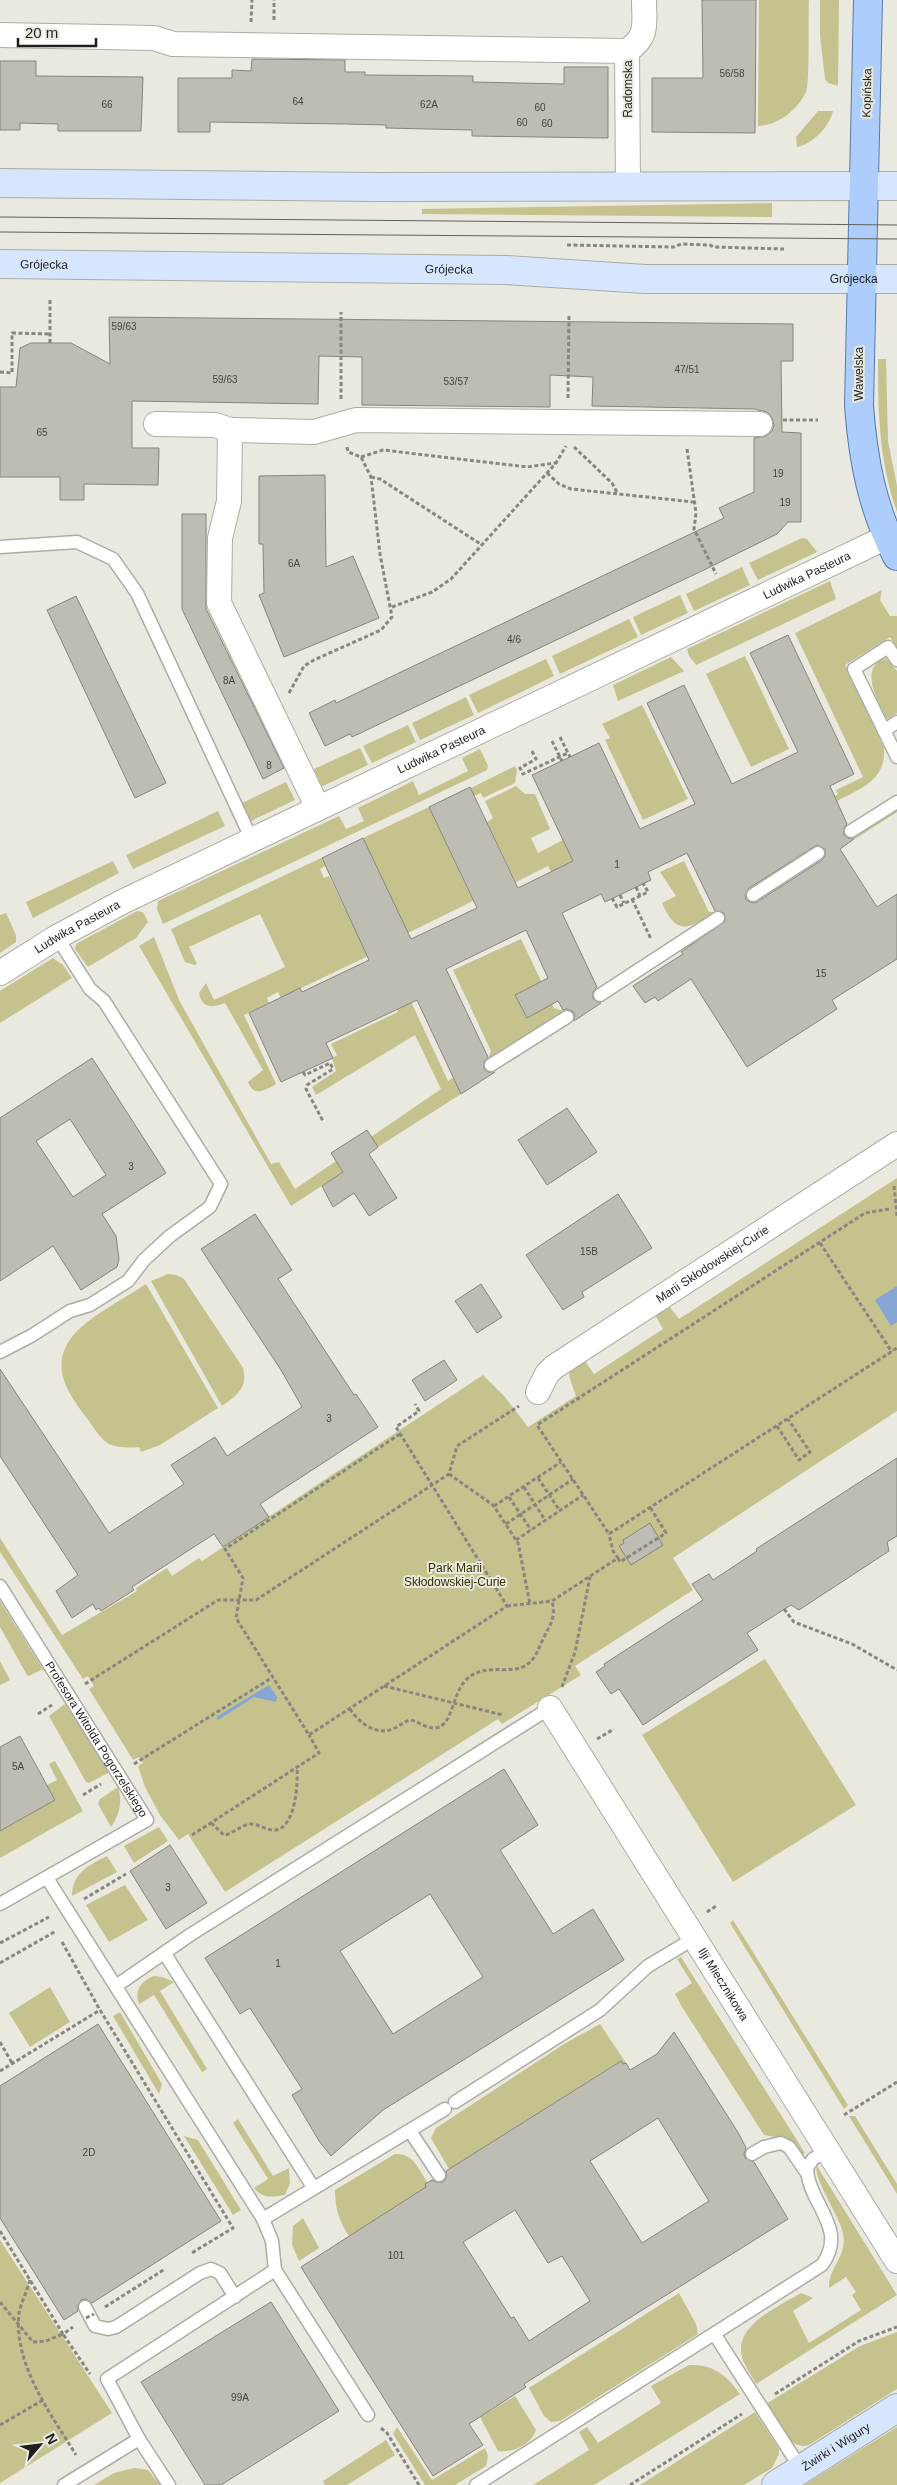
<svg xmlns="http://www.w3.org/2000/svg" width="897" height="2485" font-family="Arial,sans-serif">
<style>
.green{fill:#c6c28d}
.water{fill:#86a5d5}
.building{fill:#bdbdb4;stroke:#86857d;fill-rule:evenodd}
.lines{fill:none;stroke-linecap:round;stroke-linejoin:round}
.lane-casing{stroke:#adaca4;stroke-width:15}
.street-casing{stroke:#adaca4;stroke-width:26}
.secondary-casing{stroke:#adaca4;stroke-width:30}
.primary-casing{stroke:#587aac;stroke-width:30}
.path{stroke:#878680;stroke-width:3;stroke-dasharray:4 2.5;stroke-linecap:butt}
.lane{stroke:#fff;stroke-width:12}
.street{stroke:#fff;stroke-width:24}
.secondary{stroke:#d6e6fe;stroke-width:28}
.primary{stroke:#adcdfc;stroke-width:28}
.tram{stroke:#605f5b;stroke-width:1}
.path-bridge{stroke:#878680;stroke-width:3;stroke-dasharray:4 2.5;stroke-linecap:butt}
.labels{text-anchor:middle;stroke-width:4;stroke-linejoin:round;paint-order:stroke}
.number-label{font-size:10px;fill:#464642}
.street-label{font-size:12px;fill:#1f1f1c;stroke:#eae9e0}
.park-label{font-size:12px;fill:#363200;stroke:#eae9e0}
</style>
<rect width="100%" height="100%" fill="#eae9e0"/>
<path class="green" d="M 759,0 L 809,0 C 808,14 810,85 806,92 C 796,111 779,125 758,126 Z
M 820,0 L 839,0 L 838,86 L 828,83 L 825,79 L 820,35 Z
M 818,111 L 833,111 C 829,127 813,144 797,147 L 796,137 Z
M 772,203 L 772,217 L 422,214 L 422,209 Z
M 878,359 L 886,359 L 888,441 L 897,486 L 897,512 C 879,461 878,412 878,359 Z
M 802,538 L 807,539 L 817,552 L 758,580 L 749,563 Z
M 742,567 L 750,585 L 694,611 L 686,594 Z
M 830,581 L 836,599 L 696,665 L 689,656 L 687,649 Z
M 882,590 L 880,600 L 890,616 L 897,616 L 897,648 L 890,637 L 845,665 L 884,748 C 886,780 862,788 837,801 L 835,796 L 838,794 L 836,790 L 863,777 L 795,633 Z
M 680,595 L 688,613 L 641,635 L 633,617 Z
M 629,619 L 638,637 L 560,674 L 552,656 Z
M 745,656 L 789,749 L 751,767 L 706,674 Z
M 671,657 L 684,671 L 618,701 L 613,685 Z
M 886,658 L 897,671 L 897,713 L 887,719 C 879,703 857,667 886,658 Z
M 546,659 L 554,676 L 478,713 L 469,695 Z
M 466,697 L 474,715 L 420,740 L 412,723 Z
M 642,705 L 688,799 L 643,820 L 605,740 L 610,738 L 602,724 Z
M 408,725 L 416,742 L 372,763 L 363,746 Z
M 360,748 L 368,765 L 323,786 L 321,785 L 314,769 Z
M 480,749 L 488,766 L 487,770 L 163,924 L 157,909 L 158,901 L 339,816 L 346,829 L 364,821 L 358,808 L 413,781 L 419,795 L 468,771 L 462,758 Z
M 515,766 L 517,770 L 515,783 L 483,798 L 481,793 L 474,796 L 471,788 Z
M 286,782 L 295,800 L 249,822 L 240,804 Z
M 516,786 L 525,794 L 535,794 L 550,829 L 531,838 L 538,853 L 563,840 L 573,861 L 551,872 L 548,866 L 516,882 L 487,822 L 493,818 L 485,801 Z
M 429,807 L 473,901 L 408,933 L 363,838 Z
M 897,809 L 897,812 L 855,839 L 853,837 Z
M 218,811 L 225,826 L 133,869 L 126,855 Z
M 321,858 L 325,866 L 320,869 L 324,878 L 329,876 L 368,956 L 281,998 L 278,992 L 267,998 L 269,1003 L 244,1015 L 276,1084 C 264,1091 254,1097 248,1082 L 263,1070 L 225,1003 C 213,1008 202,1009 199,993 L 206,983 L 214,1000 L 285,967 L 260,914 L 189,947 L 197,964 L 195,965 L 185,962 L 171,929 Z
M 113,861 L 119,873 L 33,918 L 26,902 Z
M 684,861 L 709,912 L 715,912 C 689,929 677,937 662,903 L 676,896 L 660,872 Z
M 137,911 L 143,912 L 148,922 L 136,938 L 88,967 L 75,949 L 76,944 Z
M 6,913 L 16,935 L 16,942 L 0,953 L 0,915 Z
M 154,937 L 179,1000 L 271,1164 L 279,1162 L 295,1189 L 336,1161 L 343,1172 L 291,1206 L 139,946 Z
M 521,939 L 554,1008 L 564,1011 L 488,1059 L 491,1051 L 453,970 Z
M 53,958 L 63,965 L 72,978 L 0,1023 L 0,991 Z
M 407,993 L 448,1081 L 453,1078 L 461,1094 L 378,1147 L 371,1137 L 441,1089 L 415,1035 L 316,1095 L 312,1087 L 336,1071 L 332,1058 L 337,1055 L 331,1044 L 398,1012 L 394,1002 Z
M 897,1178 L 897,1411 L 673,1558 L 693,1590 L 575,1666 L 581,1675 L 502,1724 L 498,1719 L 225,1892 L 188,1834 L 179,1840 L 160,1815 L 145,1787 L 138,1766 L 143,1763 L 139,1757 L 133,1760 L 89,1689 L 94,1686 L 88,1676 L 83,1679 L 0,1552 L 0,1538 L 62,1635 L 137,1591 L 136,1588 L 167,1568 L 172,1576 L 199,1558 L 202,1561 L 483,1375 L 505,1397 L 528,1427 L 576,1396 L 569,1376 L 570,1370 L 585,1361 L 594,1374 L 663,1329 L 655,1315 L 669,1306 L 679,1319 Z
M 168,1274 L 176,1275 L 184,1279 L 243,1368 C 248,1387 238,1395 222,1406 L 151,1281 Z
M 146,1284 L 218,1408 L 160,1445 L 141,1452 L 139,1447 C 130,1448 118,1448 109,1444 C 100,1439 94,1428 89,1421 C 71,1397 50,1371 69,1341 C 83,1319 124,1299 146,1284 Z
M 0,1601 L 43,1669 L 29,1676 L 27,1675 L 0,1627 Z
M 765,1659 L 856,1805 L 733,1882 L 642,1735 Z
M 0,1661 L 10,1680 L 0,1685 Z
M 65,1704 L 110,1772 L 89,1783 L 86,1782 L 49,1716 Z
M 55,1761 L 83,1811 L 0,1858 L 0,1831 L 55,1800 L 47,1785 L 57,1780 L 49,1764 Z
M 118,1787 C 123,1802 119,1815 111,1827 L 98,1804 L 100,1799 Z
M 159,1827 L 168,1841 L 134,1863 L 124,1846 Z
M 107,1856 L 117,1872 L 72,1896 C 72,1873 89,1865 107,1856 Z
M 125,1885 L 148,1920 L 109,1942 L 86,1905 Z
M 733,1920 L 848,2105 L 844,2109 L 730,1923 Z
M 681,1957 L 805,2153 L 799,2156 L 784,2139 L 764,2135 L 682,2007 L 675,1994 L 692,1983 L 677,1959 Z
M 154,1976 L 162,1977 L 174,1982 L 160,1991 L 207,2069 L 202,2072 L 154,1995 L 139,2004 C 134,1990 141,1981 154,1976 Z
M 50,1987 L 70,2022 L 30,2047 L 9,2013 Z
M 120,2012 L 162,2084 L 159,2094 L 113,2016 Z
M 600,2024 L 626,2063 L 623,2064 L 620,2061 L 449,2169 L 431,2138 L 436,2128 L 564,2044 Z
M 849,2116 L 855,2116 L 897,2184 L 897,2194 Z
M 238,2119 L 273,2176 L 289,2168 L 290,2183 L 285,2195 C 273,2197 263,2199 254,2188 L 268,2179 L 233,2123 Z
M 184,2136 L 198,2140 L 241,2210 L 233,2215 Z
M 395,2154 C 414,2153 418,2169 428,2183 L 425,2184 L 426,2187 L 349,2236 C 339,2221 335,2208 335,2190 Z
M 817,2166 L 897,2295 L 756,2384 C 752,2376 744,2365 742,2357 C 733,2325 780,2306 801,2293 L 813,2298 L 793,2311 L 809,2343 L 861,2310 L 852,2295 L 856,2292 L 846,2277 L 829,2288 C 828,2268 848,2256 843,2233 C 840,2217 812,2177 817,2166 Z
M 303,2218 L 319,2248 L 299,2261 L 292,2245 L 293,2226 Z
M 0,2240 L 112,2413 L 0,2483 Z
M 679,2293 L 696,2324 L 698,2334 L 560,2421 L 551,2422 L 544,2416 L 529,2388 Z
M 897,2332 L 897,2389 L 809,2445 C 788,2452 775,2418 766,2404 L 860,2346 Z
M 689,2365 C 714,2364 726,2375 740,2394 L 594,2485 L 533,2485 L 589,2450 L 579,2432 L 587,2427 L 598,2443 L 661,2403 L 651,2386 Z
M 515,2396 L 536,2430 C 531,2445 513,2453 498,2451 L 480,2417 Z
M 755,2412 L 779,2449 L 779,2454 L 772,2468 L 744,2485 L 640,2485 Z
M 397,2427 L 432,2480 L 485,2448 L 488,2456 L 486,2466 L 455,2485 L 425,2485 L 393,2434 Z
M 897,2427 L 897,2485 L 804,2485 Z
M 386,2440 L 395,2455 L 347,2485 L 325,2485 L 323,2481 Z
M 134,2468 L 148,2470 L 160,2485 L 94,2485 L 114,2473 Z"/>
<path class="water" d="M 897,1286 L 897,1322 L 891,1326 L 875,1300 Z
M 269,1685 L 277,1697 L 276,1702 L 254,1697 L 218,1720 L 216,1717 Z"/>
<path class="building" d="M 702,0 L 756,0 L 755,133 L 652,132 L 652,78 L 703,78 Z
M 252,59 L 345,60 L 345,72 L 365,72 L 365,75 L 473,76 L 473,82 L 564,84 L 564,67 L 608,67 L 608,138 L 472,136 L 472,130 L 386,128 L 386,125 L 345,124 L 210,122 L 210,132 L 178,132 L 178,78 L 232,78 L 232,70 L 251,71 Z
M 0,61 L 36,61 L 36,76 L 143,77 L 141,131 L 58,131 L 58,124 L 20,123 L 20,130 L 0,130 Z
M 109,317 L 793,324 L 793,361 L 781,361 L 782,432 L 801,433 L 801,522 L 788,522 L 777,534 L 706,569 L 352,737 L 350,734 L 325,746 L 309,713 L 335,700 L 336,703 L 724,518 L 719,508 L 754,492 L 754,438 L 766,436 L 772,431 L 774,425 L 772,418 L 767,412 L 754,409 L 592,406 L 593,377 L 550,375 L 550,407 L 362,405 L 362,357 L 319,356 L 318,404 L 132,401 L 132,448 L 159,448 L 158,485 L 84,484 L 84,500 L 60,500 L 60,477 L 0,477 L 0,387 L 16,387 L 20,348 L 31,343 L 71,343 L 110,364 Z
M 325,475 L 326,567 L 353,556 L 379,618 L 284,657 L 259,595 L 264,593 L 263,544 L 259,544 L 259,476 Z
M 182,514 L 206,514 L 206,609 L 284,768 L 263,779 L 182,609 Z
M 76,596 L 166,783 L 135,798 L 47,610 Z
M 788,635 L 854,774 L 830,786 L 847,824 L 844,828 L 844,835 L 848,838 L 854,839 L 840,849 L 877,907 L 897,894 L 897,959 L 832,1000 L 837,1009 L 747,1067 L 691,979 L 658,1001 L 655,997 L 645,1003 L 633,986 L 683,954 L 681,952 L 725,921 L 724,913 L 715,911 L 687,853 L 648,872 L 651,880 L 605,902 L 601,894 L 562,913 L 597,987 L 593,992 L 593,999 L 601,1003 L 574,1021 L 574,1012 L 567,1009 L 563,1010 L 558,1001 L 527,1018 L 515,995 L 548,978 L 526,930 L 446,969 L 488,1057 L 484,1062 L 484,1069 L 488,1072 L 495,1072 L 461,1094 L 417,1000 L 326,1043 L 333,1058 L 281,1082 L 249,1013 L 300,988 L 302,992 L 369,960 L 322,858 L 363,838 L 411,939 L 477,908 L 429,807 L 470,787 L 518,888 L 573,861 L 532,775 L 570,757 L 599,743 L 640,829 L 695,804 L 647,703 L 684,685 L 732,784 L 798,752 L 750,653 ZM 817,845 L 825,849 L 825,856 L 822,860 L 757,902 L 753,903 L 746,900 L 745,895 L 749,888 Z
M 92,1058 L 166,1173 L 102,1214 L 116,1236 L 119,1259 L 117,1267 L 81,1290 L 53,1246 L 0,1281 L 0,1118 ZM 70,1119 L 106,1175 L 73,1197 L 36,1141 Z
M 567,1108 L 597,1152 L 547,1185 L 518,1140 Z
M 367,1130 L 378,1147 L 369,1154 L 397,1198 L 369,1216 L 354,1193 L 333,1207 L 322,1186 L 343,1172 L 331,1153 Z
M 618,1194 L 652,1248 L 582,1292 L 584,1297 L 563,1310 L 526,1255 Z
M 255,1214 L 292,1270 L 278,1279 L 354,1395 L 356,1394 L 378,1427 L 260,1504 L 269,1517 L 223,1547 L 214,1534 L 132,1587 L 134,1590 L 101,1611 L 99,1608 L 96,1610 L 93,1604 L 72,1618 L 56,1591 L 78,1575 L 0,1456 L 0,1369 L 109,1533 L 184,1484 L 171,1465 L 215,1437 L 227,1456 L 302,1407 L 281,1370 L 201,1249 Z
M 481,1284 L 502,1317 L 477,1333 L 455,1301 Z
M 444,1360 L 457,1380 L 425,1401 L 412,1380 Z
M 897,1458 L 897,1536 L 887,1542 L 889,1551 L 799,1610 L 791,1605 L 747,1633 L 758,1650 L 643,1725 L 619,1689 L 611,1694 L 596,1672 L 605,1666 L 604,1664 L 703,1600 L 692,1584 L 709,1574 L 713,1580 L 757,1551 L 756,1549 Z
M 650,1523 L 663,1545 L 631,1565 L 619,1546 L 624,1543 L 623,1540 Z
M 20,1736 L 55,1800 L 0,1831 L 0,1747 Z
M 504,1769 L 538,1825 L 500,1850 L 553,1934 L 593,1909 L 624,1960 L 383,2110 L 331,2156 L 319,2141 L 292,2095 L 302,2089 L 250,2008 L 240,2014 L 205,1958 ZM 430,1894 L 483,1977 L 393,2034 L 340,1951 Z
M 170,1845 L 207,1903 L 166,1929 L 130,1871 Z
M 98,2024 L 221,2221 L 92,2303 L 86,2299 L 81,2300 L 77,2306 L 78,2311 L 64,2320 L 0,2218 L 0,2086 Z
M 674,2032 L 739,2134 L 746,2148 L 744,2154 L 745,2158 L 754,2162 L 788,2219 L 524,2384 L 526,2387 L 469,2424 L 483,2445 L 433,2476 L 301,2267 L 426,2187 L 425,2184 L 432,2180 L 436,2182 L 443,2182 L 446,2178 L 446,2171 L 621,2061 L 623,2064 L 626,2063 L 630,2070 L 657,2054 ZM 658,2118 L 709,2201 L 642,2243 L 590,2161 ZM 515,2210 L 548,2263 L 562,2256 L 590,2301 L 529,2341 L 514,2317 L 511,2318 L 463,2242 Z
M 271,2302 L 339,2411 L 221,2485 L 205,2485 L 141,2382 Z"/>
<g class="lines">
<defs>
<g id="lane">
<path d="M 0,547 L 77,542 L 113,559 L 137,593 L 252,840"/>
<path d="M 897,660 L 888,647 L 854,669 L 897,757"/>
<path d="M 884,731 L 897,722"/>
<path d="M 851,831 L 897,802"/>
<path d="M 753,895 L 818,853"/>
<path d="M 600,995 L 718,918"/>
<path d="M 491,1065 L 567,1017"/>
<path d="M 0,1352 L 31,1336 L 70,1311 L 90,1305 L 128,1281 L 144,1260 L 170,1236 L 210,1207 L 221,1184 L 104,1001 L 90,989 L 57,937"/>
<path id="s1" d="M 0,1586 L 147,1820 L 0,1904"/>
<path d="M 47,1878 L 263,2219 L 445,2109"/>
<path d="M 165,1954 L 313,2187"/>
<path d="M 116,1986 L 190,1935 L 550,1708"/>
<path d="M 455,2102 L 600,2010 L 648,1966 L 695,1938"/>
<path d="M 410,2131 L 439,2175"/>
<path d="M 752,2154 L 764,2147 L 781,2143 L 789,2147 L 807,2173"/>
<path d="M 275,2270 L 368,2415"/>
<path d="M 85,2307 L 95,2326 L 108,2329 L 116,2327 L 200,2273 L 211,2269 L 220,2273 L 235,2297"/>
<path d="M 715,2335 L 801,2469"/>
<path d="M 139,2439 L 169,2485"/>
<path d="M 64,2485 L 139,2439 L 107,2379 L 275,2270 L 272,2241 L 263,2219"/>
<path d="M 476,2485 L 822,2265 C 849,2228 808,2204 807,2168 L 813,2159 L 827,2150"/>
</g>
<g id="street">
<path d="M 0,35 L 154,38 L 173,44 L 627,51"/>
<path d="M 628,186 L 627,51 C 649,36 644,24 644,0"/>
<path d="M 156,424 L 215,425 L 230,430"/>
<path d="M 318,808 L 219,603 L 220,538 L 229,501 L 230,430 L 314,432 L 356,420 L 760,424"/>
<path id="s2" d="M 0,973 L 57,937 L 122,902 L 887,537"/>
<path id="s3" d="M 538,1392 L 547,1374 L 554,1367 L 897,1144"/>
<path id="s4" d="M 550,1708 L 897,2261"/>
</g>
<g id="secondary">
<path d="M 0,183 L 375,187 L 897,186"/>
<path id="s5" d="M 0,264 L 506,270 L 645,279 L 897,279"/>
<path id="s6" d="M 776,2485 L 897,2408"/>
</g>
<path id="primary" d="M 868,0 L 859,406 C 863,459 872,508 897,556"/>
</defs>
<use href="#lane" class="lane-casing"/>
<use href="#street" class="street-casing"/>
<use href="#secondary" class="secondary-casing"/>
<use href="#primary" class="primary-casing"/>
<path class="path" d="M 274,20 L 274,0
M 251,22 L 252,0
M 567,245 L 674,247 L 681,244 L 710,245 L 713,247 L 784,249
M 50,343 L 50,300
M 0,372 L 12,373 L 12,333 L 50,334
M 568,398 L 569,315
M 341,399 L 341,312
M 783,420 L 818,420
M 574,447 L 612,483 L 618,494
M 687,449 L 696,513 L 694,529 L 716,574
M 361,457 L 383,450 L 527,467 L 555,463
M 547,473 L 559,484 L 571,489 L 694,502
M 371,477 L 380,479 L 482,545
M 392,607 L 432,592 L 451,579 L 556,463 L 566,446
M 289,693 L 304,666 L 314,660 L 381,630 L 392,617 L 380,554 L 371,477 L 361,457 L 348,452 L 347,447
M 560,737 L 570,757
M 552,741 L 562,761
M 532,751 L 536,759 L 520,768 L 523,774 L 568,753
M 636,887 L 640,896
M 620,895 L 624,903
M 612,898 L 617,907 L 648,892 L 643,883
M 632,899 L 651,939
M 303,1072 L 305,1075 L 330,1063 L 333,1069 L 307,1085 L 306,1089 L 323,1121
M 894,1186 L 897,1216
M 889,1209 L 865,1213 L 537,1425 L 609,1534 L 897,1348
M 820,1243 L 892,1352
M 777,1426 L 799,1460 L 810,1452 L 788,1419
M 400,1434 L 225,1549 L 243,1578 L 236,1618 L 309,1735 L 507,1606 L 396,1427 L 419,1411 L 415,1404
M 449,1474 L 493,1505 L 518,1543 L 530,1604
M 538,1478 L 560,1511
M 524,1487 L 545,1520
M 509,1497 L 531,1530
M 494,1506 L 561,1462
M 506,1524 L 573,1479
M 516,1540 L 583,1495
M 618,1558 L 620,1562 L 666,1533 L 650,1507
M 507,1606 L 552,1601 L 618,1558 L 613,1551 L 609,1534
M 784,1609 L 794,1622 L 852,1644 L 897,1670
M 85,1684 L 218,1600 L 256,1600 L 449,1474 L 457,1446 L 519,1406
M 384,1686 L 503,1715
M 562,1687 L 575,1652 L 590,1577
M 350,1709 C 359,1723 377,1737 395,1728 C 400,1725 404,1722 410,1720 C 420,1721 428,1731 439,1727 C 453,1722 453,1691 467,1679 C 487,1660 515,1679 531,1661 C 537,1655 540,1645 544,1637 C 551,1624 556,1616 552,1601
M 38,1714 L 52,1705
M 597,1739 L 614,1729
M 134,1764 L 273,1677
M 83,1795 L 101,1784
M 211,1823 L 224,1835 C 233,1834 240,1826 249,1824 C 258,1823 266,1831 276,1830 C 296,1826 298,1783 297,1767
M 192,1835 L 319,1753 L 309,1735
M 84,1899 L 126,1874
M 707,1912 L 716,1906
M 62,1942 L 100,2010 L 233,2228 L 190,2254
M 0,1943 L 49,1917
M 0,1963 L 56,1931
M 0,2042 L 12,2063
M 0,2071 L 100,2010
M 844,2115 L 897,2082
M 0,2231 L 63,2334 L 73,2327
M 30,2280 C 27,2291 21,2303 19,2313 C 13,2364 51,2414 76,2455
M 0,2302 L 33,2342 L 46,2341 L 63,2334 L 90,2374
M 105,2307 L 165,2269
M 775,2394 L 859,2341 L 897,2327
M 0,2425 L 43,2400
M 381,2428 L 387,2433 L 419,2485
M 630,2485 L 742,2414"/>
<use href="#lane" class="lane"/>
<use href="#street" class="street"/>
<use href="#secondary" class="secondary"/>
<use href="#primary" class="primary"/>
<path class="tram" d="M 0,217 L 897,225
M 0,232 L 897,239"/>
<path class="path-bridge" d="M 86,2318 L 94,2314"/>
</g>
<g class="labels">
<g class="number-label">
<text x="732" y="77">56/58</text>
<text x="298" y="105">64</text>
<text x="107" y="108">66</text>
<text x="429" y="108">62A</text>
<text x="540" y="111">60</text>
<text x="522" y="126">60</text>
<text x="547" y="127">60</text>
<text x="124" y="330">59/63</text>
<text x="687" y="373">47/51</text>
<text x="225" y="383">59/63</text>
<text x="456" y="385">53/57</text>
<text x="42" y="436">65</text>
<text x="778" y="477">19</text>
<text x="785" y="506">19</text>
<text x="294" y="567">6A</text>
<text x="514" y="643">4/6</text>
<text x="229" y="684">8A</text>
<text x="269" y="769">8</text>
<text x="617" y="868">1</text>
<text x="821" y="977">15</text>
<text x="131" y="1170">3</text>
<text x="589" y="1255">15B</text>
<text x="329" y="1422">3</text>
<text x="18" y="1770">5A</text>
<text x="168" y="1891">3</text>
<text x="278" y="1967">1</text>
<text x="89" y="2156">2D</text>
<text x="396" y="2259">101</text>
<text x="240" y="2401">99A</text>
</g>
<g class="street-label">
<text transform="translate(628 89) rotate(-90)" y="4">Radomska</text>
<text transform="translate(867 93) rotate(-89)" y="4">Kopińska</text>
<text dy="4" stroke="none"><textPath href="#s5" startOffset="44">Grójecka</textPath></text>
<text dy="4" stroke="none"><textPath href="#s5" startOffset="449">Grójecka</textPath></text>
<text dy="4" stroke="none"><textPath href="#s5" startOffset="854">Grójecka</textPath></text>
<text transform="translate(859 374) rotate(-90)" y="4">Wawelska</text>
<text dy="4" stroke="none"><textPath href="#s2" startOffset="900">Ludwika Pasteura</textPath></text>
<text dy="4" stroke="none"><textPath href="#s2" startOffset="495">Ludwika Pasteura</textPath></text>
<text dy="4" stroke="none"><textPath href="#s2" startOffset="90">Ludwika Pasteura</textPath></text>
<text dy="4" stroke="none"><textPath href="#s3" startOffset="219">Marii Skłodowskiej-Curie</textPath></text>
<text dy="4" stroke="none"><textPath href="#s1" startOffset="181">Profesora Witolda Pogorzelskiego</textPath></text>
<text dy="4" stroke="none"><textPath href="#s4" startOffset="326">Ilji Miecznikowa</textPath></text>
<text dy="4" stroke="none"><textPath href="#s6" startOffset="71">Żwirki i Wigury</textPath></text>
</g>
<g class="park-label">
<text x="455" y="1572">Park Marii<tspan x="455" dy="14">Skłodowskiej-Curie</tspan></text>
</g>
</g>
<g transform="translate(40 2445) rotate(62)" stroke="#eae9e0" stroke-width="4" paint-order="stroke">
<path d="M0-4L9 19L0 12L-9 19Z" fill="#1f1f1c"/>
<text y="-8" font-size="14" font-weight="bold" text-anchor="middle" fill="#1f1f1c">N</text>
</g>
<path d="M18 38v8h78v-8" fill="none" stroke="#1f1f1c" stroke-width="2.5"/>
<text x="25" y="38" font-size="15" fill="#1f1f1c" stroke="#eae9e0" stroke-width="4" paint-order="stroke">20 m</text>
</svg>
